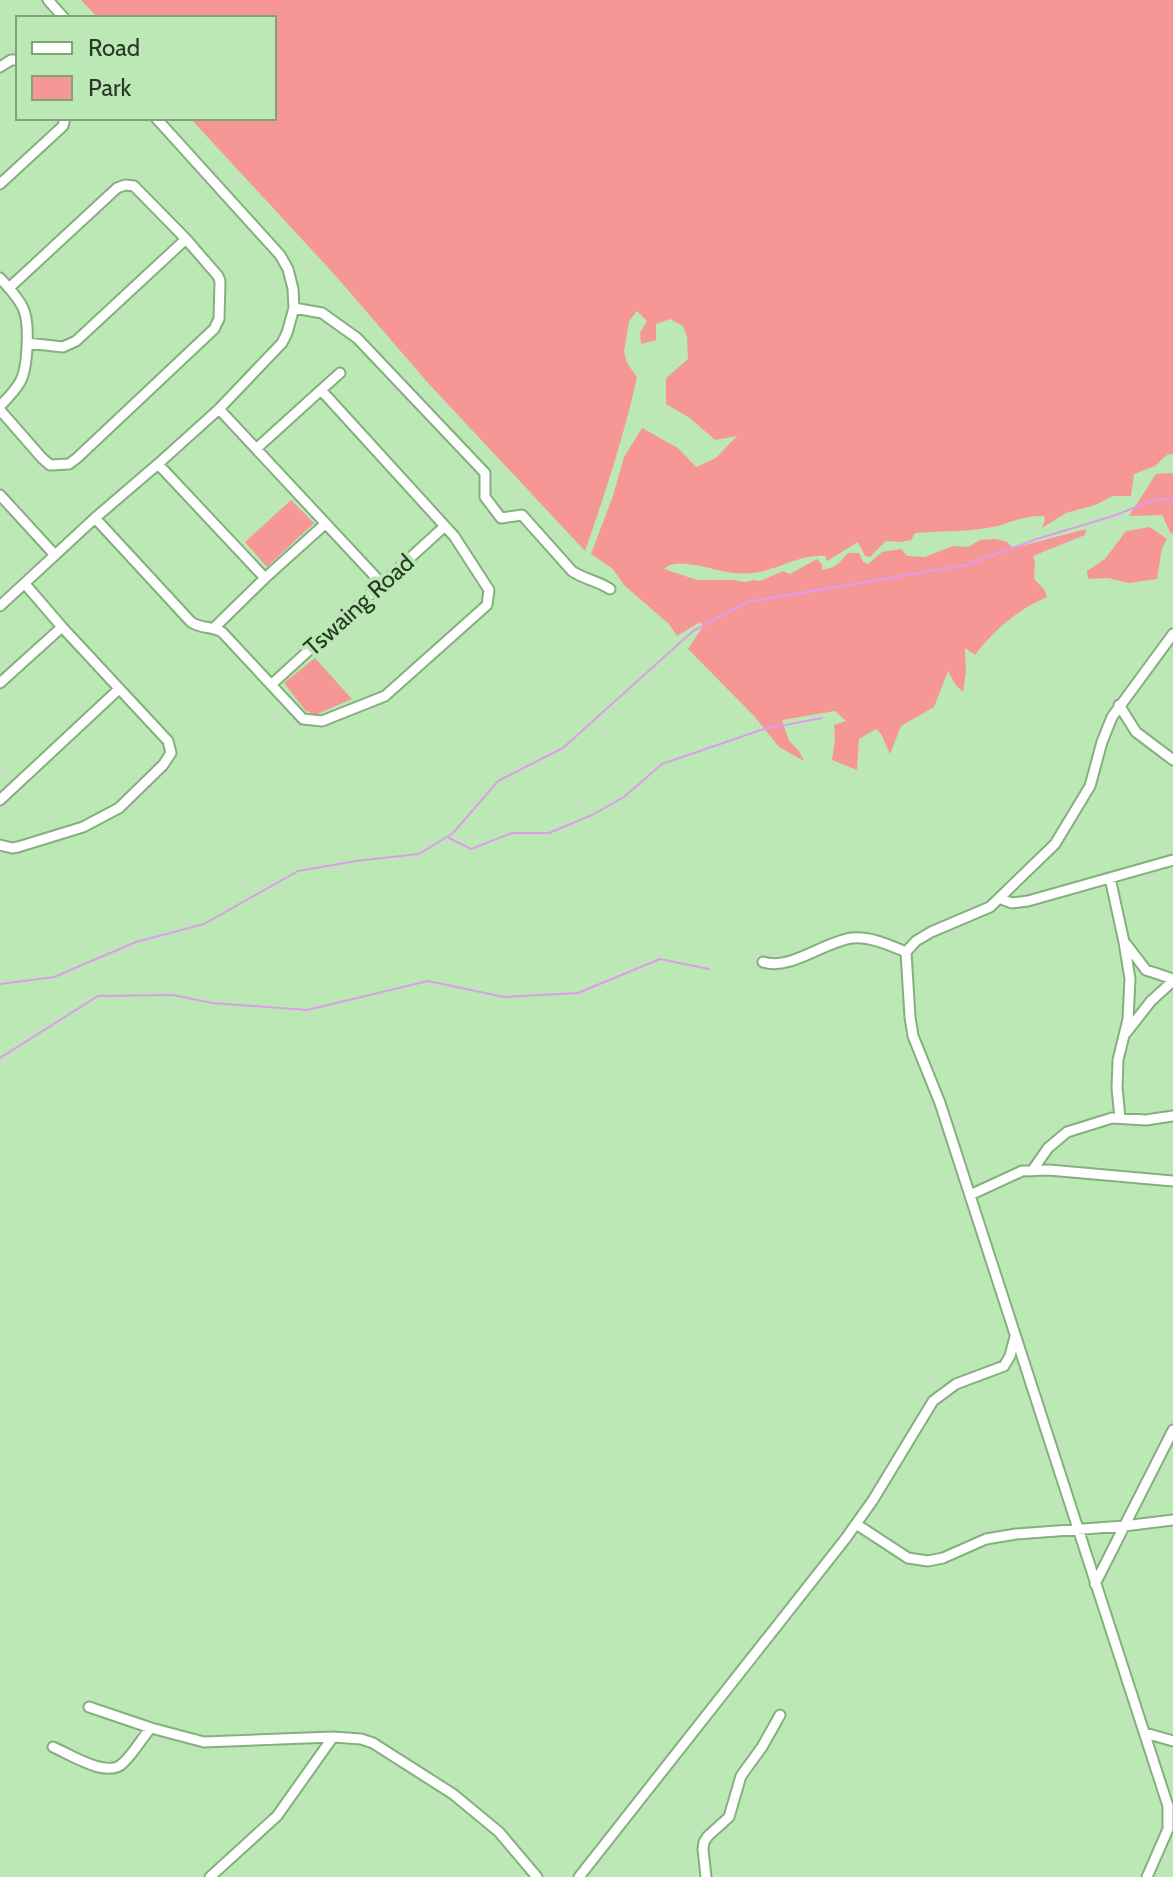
<svg xmlns="http://www.w3.org/2000/svg" width="1173" height="1877" font-family="Cabin,sans-serif">
<style>
.green{fill:#f69795}
.lines{fill:none;stroke-linecap:round;stroke-linejoin:round}
.stream{stroke:#e09cec;stroke-width:2}
.minor-casing{stroke:#85af7f;stroke-width:13}
.minor{stroke:#fff;stroke-width:9}
.labels{text-anchor:middle;stroke-width:8;stroke-linejoin:round;paint-order:stroke}
.street-label{font-size:24px;fill:#283925;stroke:#bce8b5}
</style>
<rect width="100%" height="100%" fill="#bce8b5"/>
<path class="green" d="M 81,0 L 1173,0 L 1173,454 L 1167,455 L 1155,466 L 1134,474 L 1131,496 L 1113,496 L 1095,505 L 1066,513 L 1042,528 L 1045,520 L 1044,516 C 1020,515 1008,525 987,528 C 963,532 939,531 915,533 L 911,540 L 900,542 L 886,541 L 870,557 L 865,556 L 858,542 L 827,561 L 825,556 C 800,554 778,570 753,573 C 747,574 741,573 735,573 C 716,572 677,555 664,569 L 697,580 L 732,580 L 746,582 L 754,580 L 760,581 L 783,571 L 790,574 L 817,559 L 822,564 L 822,570 C 835,568 840,563 848,553 L 859,553 L 863,562 L 868,564 L 882,552 L 901,549 L 907,556 L 925,557 L 953,546 L 968,547 L 980,540 L 996,539 L 1007,542 L 1013,548 L 1086,529 L 1085,535 L 1033,556 L 1035,562 L 1034,579 L 1044,589 L 1047,597 C 1018,609 994,630 975,655 L 965,648 L 966,671 L 963,692 L 955,684 L 948,671 L 934,707 L 901,726 L 890,754 L 881,734 L 876,729 L 859,739 L 857,770 L 832,760 L 835,740 L 834,725 L 846,721 L 835,711 L 782,720 L 789,741 L 799,751 L 804,761 L 779,747 L 755,717 L 688,649 L 703,626 L 700,622 L 677,636 L 669,624 L 624,585 L 613,569 L 591,554 L 613,496 L 624,457 L 642,428 L 678,448 L 696,467 L 716,458 L 737,436 L 715,440 L 690,418 L 666,404 L 666,378 L 688,359 L 687,337 L 683,326 L 670,319 L 656,324 L 656,340 L 641,344 L 640,333 L 647,321 L 637,311 L 629,321 L 624,352 L 627,363 L 637,377 C 624,436 605,494 585,551 L 429,384 L 334,274 L 190,118 L 274,118 L 274,18 L 98,18 Z
M 1172,473 L 1173,474 L 1173,533 L 1171,534 L 1162,515 L 1129,516 L 1156,474 Z
M 291,500 L 314,523 L 267,567 L 245,542 Z
M 1150,527 L 1167,539 L 1162,548 L 1157,579 L 1129,583 L 1108,578 L 1088,579 L 1087,571 L 1105,559 L 1126,531 Z
M 315,658 L 352,699 L 315,715 L 305,710 L 284,683 Z"/>
<g class="lines">
<path class="stream" d="M 449,838 L 471,849 L 512,833 L 549,833 L 592,815 L 624,797 L 662,764 L 764,729 L 822,718
M 0,984 L 54,977 L 136,942 L 204,924 L 298,871 L 356,861 L 419,854 L 453,833 L 498,781 L 563,748 L 693,631 L 748,602 L 966,565 L 1037,539 L 1113,516 L 1154,500 L 1173,498
M 0,1058 L 98,996 L 173,995 L 212,1003 L 307,1010 L 428,981 L 504,997 L 578,993 L 660,959 L 709,969"/>
<defs>
<path id="minor" d="M 48,0 L 64,18
M 0,67 L 11,60 L 18,60
M 0,184 L 63,126 L 65,118
M 0,278 C 8,287 18,297 23,308 C 30,322 28,368 20,382 C 15,391 8,398 0,406
M 294,308 L 322,313 L 357,338 L 485,473 L 485,497 L 501,518 L 522,515 L 572,571 C 583,579 596,580 610,589
M 27,343 L 63,347 L 76,341 L 186,239
M 321,390 L 340,373
M 219,409 L 383,585
M 0,410 L 42,458 L 50,465 L 69,464 L 77,458 L 214,329 L 219,319 L 220,281 L 218,276 L 186,239 L 134,186 L 125,185 L 117,188 L 9,288
M 158,464 L 265,578
M 0,495 L 55,555
M 95,518 L 191,622 C 201,629 212,626 222,632 L 303,719 L 322,721 L 385,696 L 487,605 L 489,590 L 454,536 L 321,390 L 256,449
M 0,606 L 95,518 L 158,464 L 219,409 L 282,343 L 287,333 L 294,308 L 293,289 L 288,269 L 280,255 L 156,118
M 215,627 L 265,578 L 325,524
M 0,683 L 62,627
M 272,684 L 445,526
M 1119,705 L 1136,732 L 1173,760
M 0,800 L 119,689
M 0,845 L 12,848 L 18,847 L 83,827 L 119,808 L 163,765 L 171,753 L 168,741 L 62,627 L 25,584
M 1110,878 L 1124,942 L 1130,979 L 1128,1019 L 1118,1060 L 1117,1088 L 1120,1118
M 1001,899 L 1012,903 L 1028,901 L 1173,860
M 1126,944 L 1146,970 L 1173,979
M 906,952 L 910,1017 L 913,1036 L 940,1103 L 1168,1806 L 1168,1829 L 1147,1877
M 906,952 L 916,941 L 931,932 L 990,907 L 1055,844 L 1090,786 L 1102,742 L 1112,717 L 1173,634
M 763,962 C 790,971 823,942 852,938 C 870,936 889,945 906,952
M 1126,1033 L 1151,1001 L 1173,981
M 1032,1171 L 1048,1148 L 1067,1132 L 1112,1118 L 1146,1120 L 1173,1116
M 970,1195 L 1022,1171 L 1049,1170 L 1173,1181
M 856,1524 L 908,1558 L 928,1561 L 943,1558 L 986,1539 L 1016,1534 L 1124,1526 L 1173,1520
M 1095,1584 L 1173,1430
M 89,1707 L 151,1728 L 204,1742 L 333,1737 L 361,1739 L 373,1743 L 453,1794 L 499,1832 L 537,1877
M 1145,1733 L 1173,1741
M 53,1747 C 71,1755 108,1779 123,1763 C 134,1753 141,1739 151,1728
M 210,1877 L 277,1816 L 333,1737
M 579,1877 L 846,1538 L 873,1500 L 933,1401 L 956,1384 L 1004,1366 L 1010,1356 L 1015,1337
M 706,1877 L 703,1849 L 704,1842 L 708,1836 L 729,1817 L 741,1776 L 762,1747 L 780,1715"/>
</defs>
<use href="#minor" class="minor-casing"/>
<use href="#minor" class="minor"/>
</g>
<g class="labels">
<g class="street-label">
<text transform="translate(359 605) rotate(-42)" y="8">Tswaing Road</text>
</g>
</g>
<rect x="16" y="16" width="260" height="104" fill="#bce8b5" stroke="#81a27b" stroke-width="2"/>
<rect x="32" y="42" width="40" height="12" fill="#ffffff" stroke="#81a27b" stroke-width="2"/>
<text x="88" y="56" font-size="24" fill="#283925">Road</text>
<rect x="32" y="76" width="40" height="24" fill="#f69795" stroke="#81a27b" stroke-width="2"/>
<text x="88" y="96" font-size="24" fill="#283925">Park</text>
</svg>
